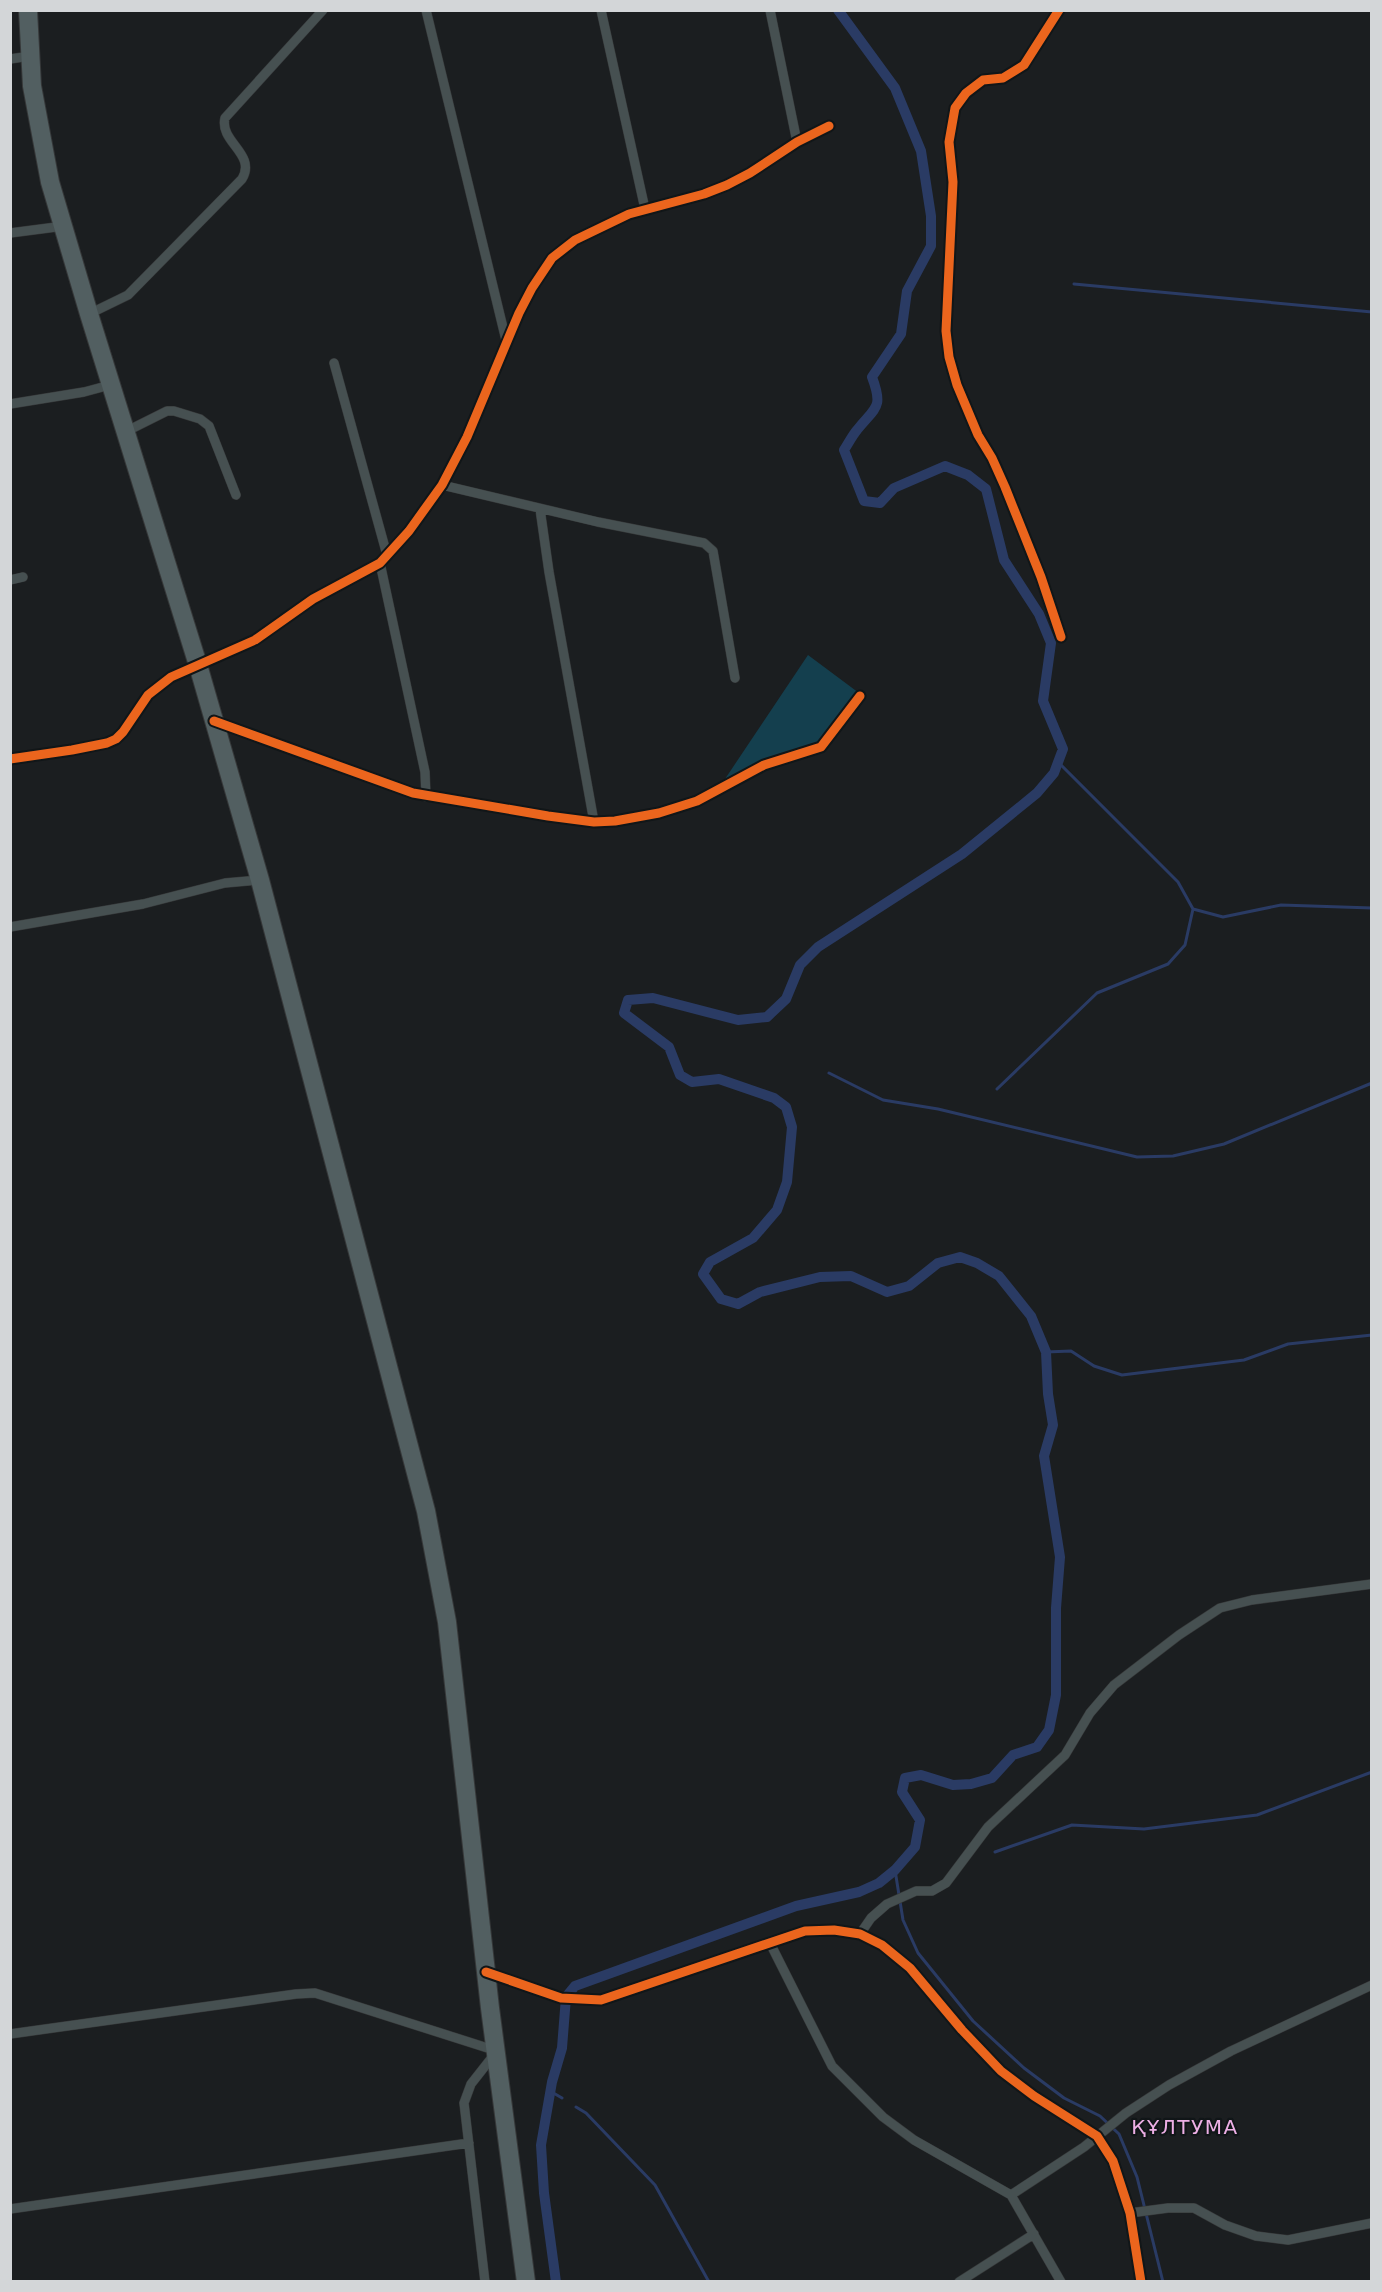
<svg xmlns="http://www.w3.org/2000/svg" width="1382" height="2292" font-family="'DejaVu Sans',sans-serif">
<style>
.green{fill:#143f4e}
.lines{fill:none;stroke-linecap:round;stroke-linejoin:round}
.stream{stroke:#2a3b64;stroke-width:3}
.canal{stroke:#2a3b64;stroke-width:10}
.street-casing{stroke:#363839;stroke-width:10}
.highway-casing{stroke:#363839;stroke-width:20}
.street{stroke:#465051;stroke-width:9}
.highway{stroke:#525f61;stroke-width:18}
.cycleway-casing{stroke:#111618;stroke-width:13}
.cycleway{stroke:#eb651d;stroke-width:9}
.labels{text-anchor:middle;stroke-width:4.5;stroke-linejoin:round;paint-order:stroke}
.quarter-label{font-size:20px;letter-spacing:1.5px;fill:#edafe5;stroke:#111618}
</style>
<rect width="100%" height="100%" fill="#1b1e20"/>
<path class="green" d="M 808,655 L 859,693 L 813,748 L 750,768 L 725,779 Z"/>
<g class="lines">
<path class="stream" d="M 1074,284 L 1372,312
M 1193,909 L 1223,917 L 1281,905 L 1372,908
M 829,1073 L 883,1100 L 938,1109 L 1137,1157 L 1173,1156 L 1224,1144 L 1372,1083
M 997,1089 L 1097,993 L 1168,964 L 1185,945 L 1193,909 L 1178,882 L 1058,762
M 1046,1352 L 1071,1351 L 1094,1366 L 1122,1375 L 1244,1360 L 1288,1344 L 1372,1335
M 995,1852 L 1072,1825 L 1144,1829 L 1257,1815 L 1372,1772
M 895,1870 L 903,1920 L 918,1953 L 973,2021 L 1024,2068 L 1064,2098 L 1100,2116 L 1119,2134 L 1137,2177 L 1163,2282
M 550,2091 L 562,2098
M 576,2107 L 586,2113 L 655,2185 L 709,2282"/>
<path class="canal" d="M 556,2282 L 544,2193 L 541,2145 L 552,2082 L 562,2048 L 566,1997 L 575,1986 L 796,1906 L 859,1892 L 879,1883 L 895,1870 L 915,1847 L 920,1820 L 902,1792 L 905,1778 L 921,1775 L 953,1785 L 971,1784 L 992,1778 L 1013,1755 L 1037,1747 L 1049,1730 L 1056,1695 L 1056,1608 L 1060,1557 L 1044,1456 L 1053,1425 L 1048,1394 L 1046,1352 L 1031,1316 L 999,1276 L 977,1263 L 960,1257 L 938,1263 L 909,1286 L 887,1292 L 851,1276 L 820,1277 L 760,1292 L 738,1304 L 721,1299 L 703,1274 L 710,1262 L 753,1238 L 777,1210 L 787,1182 L 792,1127 L 786,1107 L 774,1098 L 719,1079 L 692,1082 L 680,1075 L 669,1047 L 624,1013 L 628,1000 L 653,998 L 738,1020 L 767,1017 L 786,999 L 800,965 L 818,947 L 962,854 L 1037,793 L 1054,773 L 1063,749 L 1043,701 L 1051,643 L 1039,614 L 1004,560 L 986,489 L 968,475 L 945,466 L 894,488 L 880,503 L 864,501 L 844,450 C 848,444 852,436 857,430 C 875,407 884,409 872,377 L 901,334 L 907,291 L 931,246 L 931,216 L 921,151 L 895,88 L 838,10"/>
<defs>
<path id="street" d="M 426,10 L 506,340
M 601,10 L 645,209
M 770,10 L 797,142
M 1059,10 L 1024,65 L 1003,78 L 983,80 L 966,93 L 955,108 L 949,142 L 953,182 L 946,331 L 949,357 L 957,385 L 978,435 L 992,458 L 1005,487 L 1041,577 L 1061,637
M 10,59 L 30,56
M 10,233 L 64,226
M 89,314 L 128,295 L 242,179 C 257,154 219,142 225,118 L 323,10
M 334,363 L 387,555
M 10,404 L 84,392 L 110,385
M 125,432 L 167,411 L 174,411 L 200,419 L 209,426 L 236,495
M 442,485 L 598,522 L 704,543 L 713,551 L 735,678
M 540,509 L 549,572 L 594,822
M 380,563 L 425,772 L 426,797
M 10,580 L 23,577
M 214,721 L 413,793 L 548,816 L 594,822 L 615,821 L 659,813 L 697,801 L 764,765 L 821,747 L 860,696
M 10,759 L 72,750 L 107,743 L 116,739 L 123,732 L 148,695 L 171,677 L 255,640 L 313,599 L 380,563 L 409,531 L 442,485 L 467,437 L 519,313 L 532,288 L 552,258 L 575,240 L 629,214 L 704,194 L 727,185 L 750,173 L 797,142 L 829,126
M 10,927 L 143,904 L 225,883 L 260,880
M 860,1934 L 871,1918 L 887,1904 L 916,1891 L 932,1891 L 946,1883 L 988,1827 L 1065,1755 L 1090,1713 L 1114,1685 L 1179,1635 L 1220,1608 L 1252,1600 L 1372,1584
M 770,1943 L 832,2066 L 883,2117 L 914,2140 L 1011,2195 L 1061,2282
M 486,1972 L 561,1998 L 601,2000 L 805,1931 L 834,1930 L 860,1934 L 882,1945 L 910,1968 L 962,2030 L 1001,2071 L 1034,2096 L 1097,2136 L 1113,2161 L 1130,2213 L 1141,2282
M 10,2034 L 296,1994 L 315,1993 L 497,2051 L 471,2084 L 464,2103 L 485,2282
M 1011,2195 L 1084,2147 L 1126,2113 L 1169,2085 L 1231,2051 L 1372,1985
M 10,2209 L 469,2143
M 1130,2213 L 1168,2208 L 1194,2208 L 1225,2225 L 1256,2236 L 1288,2240 L 1372,2223
M 959,2282 L 1034,2234"/>
<path id="highway" d="M 28,10 L 32,86 L 50,182 L 89,314 L 198,665 L 260,880 L 426,1511 L 447,1622 L 490,2008 L 526,2282"/>
</defs>
<use href="#street" class="street-casing"/>
<use href="#highway" class="highway-casing"/>
<use href="#street" class="street"/>
<use href="#highway" class="highway"/>
<defs>
<path id="cycleway" d="M 1059,10 L 1024,65 L 1003,78 L 983,80 L 966,93 L 955,108 L 949,142 L 953,182 L 946,331 L 949,357 L 957,385 L 978,435 L 992,458 L 1005,487 L 1041,577 L 1061,637
M 214,721 L 413,793 L 548,816 L 594,822 L 615,821 L 659,813 L 697,801 L 764,765 L 821,747 L 860,696
M 10,759 L 72,750 L 107,743 L 116,739 L 123,732 L 148,695 L 171,677 L 255,640 L 313,599 L 380,563 L 409,531 L 442,485 L 467,437 L 519,313 L 532,288 L 552,258 L 575,240 L 629,214 L 704,194 L 727,185 L 750,173 L 797,142 L 829,126
M 486,1972 L 561,1998 L 601,2000 L 805,1931 L 834,1930 L 860,1934 L 882,1945 L 910,1968 L 962,2030 L 1001,2071 L 1034,2096 L 1097,2136 L 1113,2161 L 1130,2213 L 1141,2282"/>
</defs>
<use href="#cycleway" class="cycleway-casing"/>
<use href="#cycleway" class="cycleway"/>
</g>
<g class="labels">
<g class="quarter-label">
<text x="1185" y="2134">ҚҰЛТУМА</text>
</g>
</g>
<rect width="1382" height="2292" fill="none" stroke="#d3d6d8" stroke-width="24"/>
</svg>
